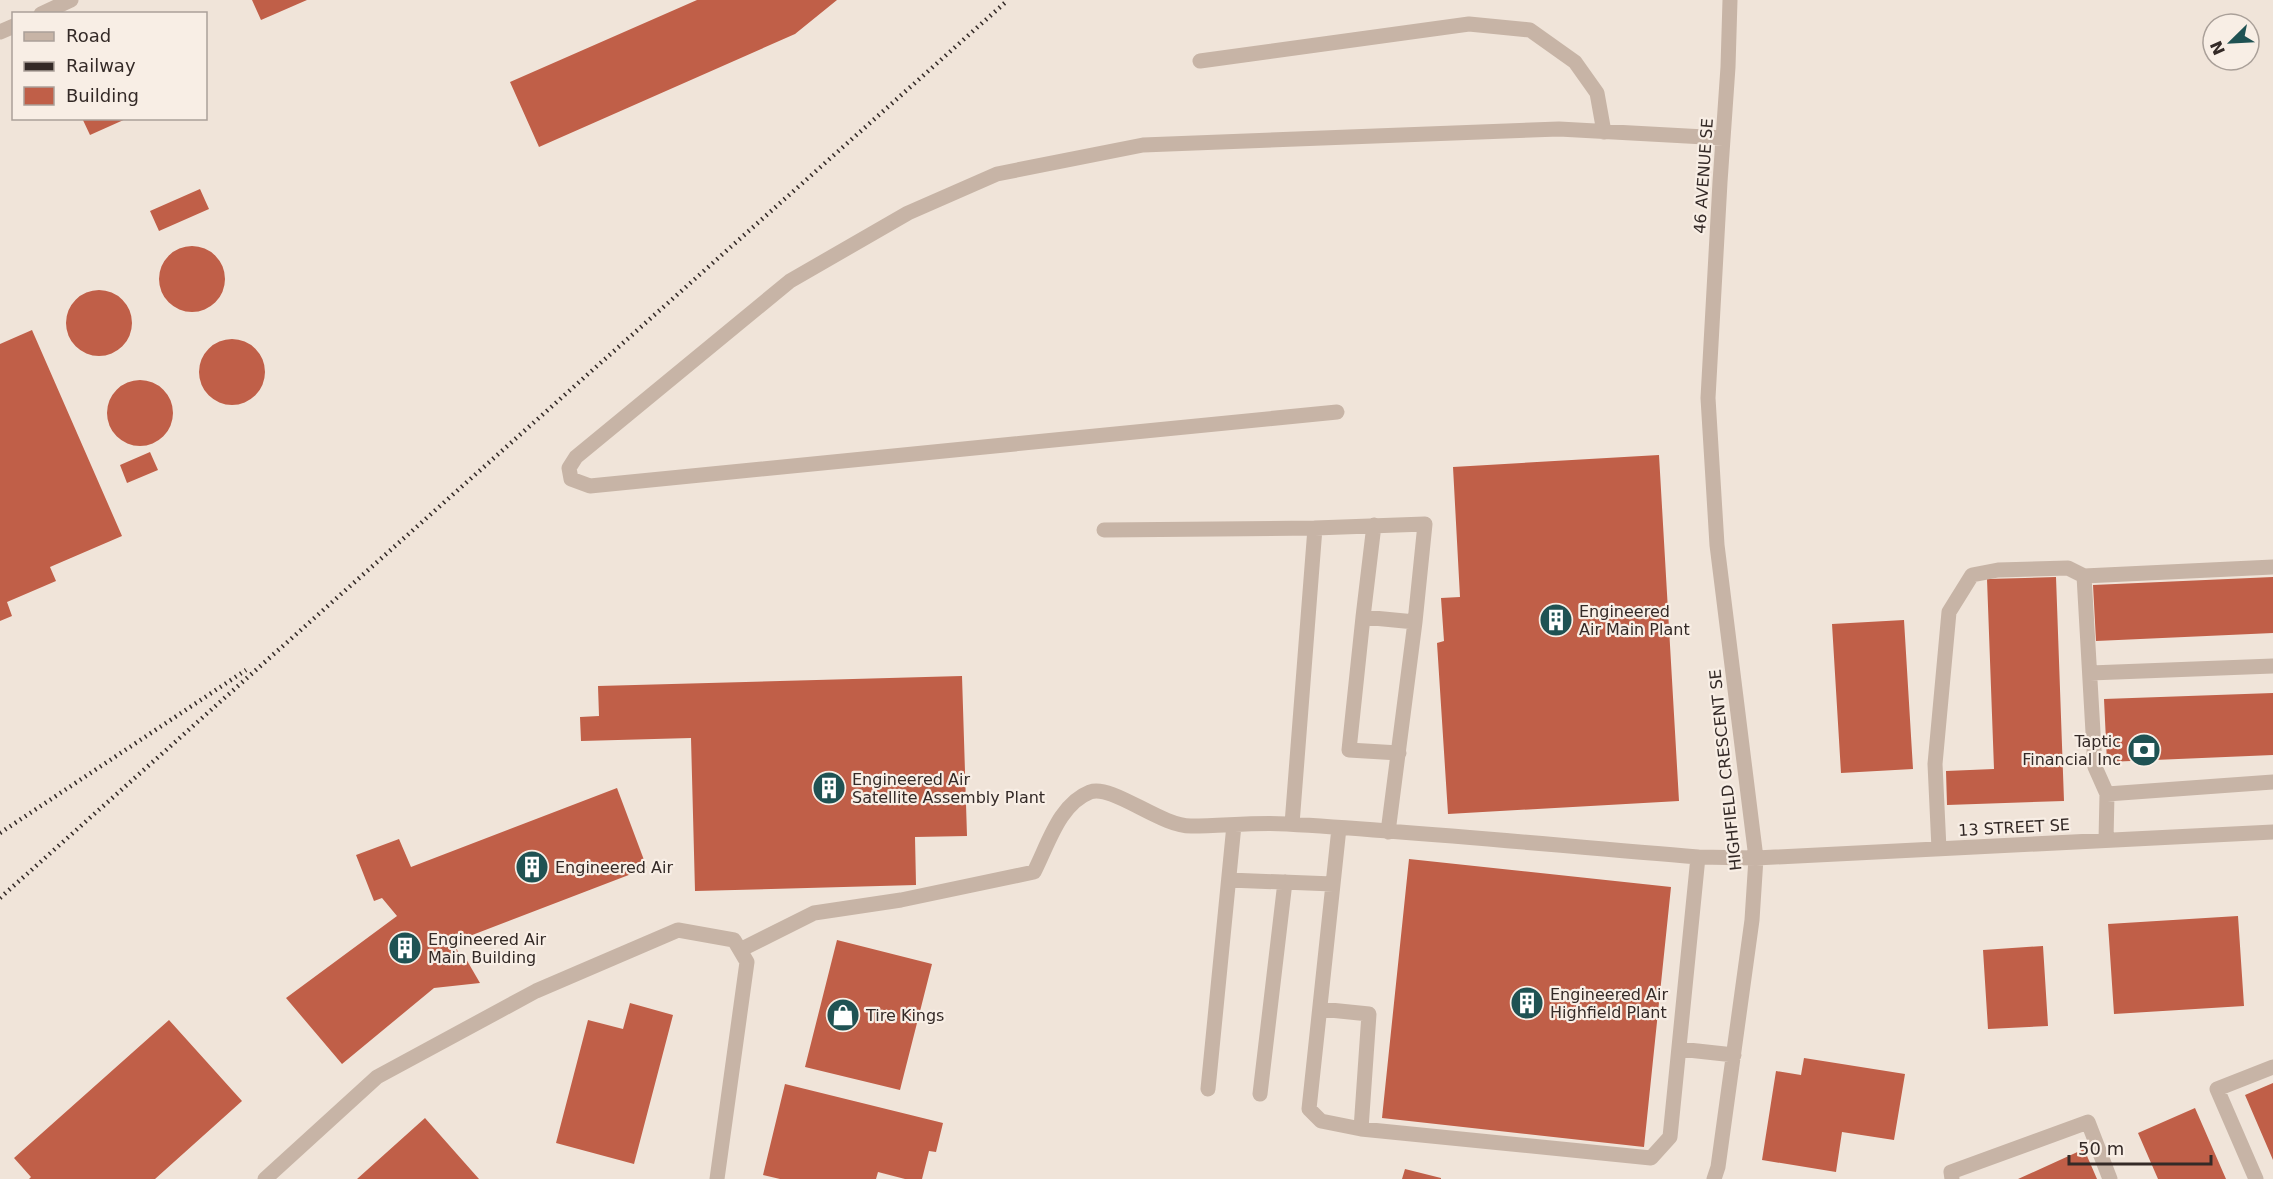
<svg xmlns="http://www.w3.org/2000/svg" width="2273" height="1179" font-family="'DejaVu Sans',sans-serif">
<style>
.building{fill:#c05f48}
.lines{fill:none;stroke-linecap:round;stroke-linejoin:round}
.minor{stroke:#c7b4a6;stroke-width:15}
.rail{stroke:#342a27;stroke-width:4.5;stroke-dasharray:1.5 4.5;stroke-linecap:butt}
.labels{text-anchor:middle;stroke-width:4.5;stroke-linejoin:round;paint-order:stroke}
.street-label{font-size:16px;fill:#342a27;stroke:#f8eee5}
.poi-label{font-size:16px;fill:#342a27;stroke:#f8eee5;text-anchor:start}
</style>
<rect width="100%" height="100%" fill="#f0e4d9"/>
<path class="building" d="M 252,0 L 307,0 L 261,20 Z
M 697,0 L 837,0 L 795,34 L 539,147 L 510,82 Z
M 82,118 L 128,118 L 90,135 Z
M 200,189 L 209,209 L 159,231 L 150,211 Z
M159 279a33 33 0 1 1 66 0a33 33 0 1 1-66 0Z
M66 323a33 33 0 1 1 66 0a33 33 0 1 1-66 0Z
M 32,330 L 122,536 L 50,567 L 56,581 L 7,602 L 12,616 L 0,621 L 0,344 Z
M199 372a33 33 0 1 1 66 0a33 33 0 1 1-66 0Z
M107 413a33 33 0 1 1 66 0a33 33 0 1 1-66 0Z
M 150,452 L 158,470 L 127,483 L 120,465 Z
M 1659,455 L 1679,801 L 1448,814 L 1437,643 L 1444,641 L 1441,598 L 1460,597 L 1453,467 Z
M 2056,577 L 2064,801 L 1947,805 L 1946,771 L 1994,769 L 1987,579 Z
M 2273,577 L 2273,633 L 2096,641 L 2093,585 Z
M 1904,620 L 1913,769 L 1841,773 L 1832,624 Z
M 962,676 L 967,836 L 915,837 L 916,885 L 695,891 L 691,738 L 581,741 L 580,717 L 599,716 L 598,686 Z
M 2273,693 L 2273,755 L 2107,762 L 2104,699 Z
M 617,788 L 647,868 L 454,942 L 458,952 L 462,952 L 480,983 L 434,988 L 342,1064 L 286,998 L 397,916 L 382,898 L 374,901 L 356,855 L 399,839 L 411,867 Z
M 1409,859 L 1671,887 L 1644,1147 L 1382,1118 Z
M 2238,916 L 2244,1006 L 2114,1014 L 2108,924 Z
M 837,940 L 932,964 L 900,1090 L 805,1067 Z
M 2043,946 L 2048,1026 L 1988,1029 L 1983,950 Z
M 630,1003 L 673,1015 L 634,1164 L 556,1143 L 588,1020 L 623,1029 Z
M 169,1020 L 242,1101 L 155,1179 L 29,1179 L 31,1177 L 14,1158 Z
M 1804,1058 L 1905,1074 L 1894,1140 L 1842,1132 L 1836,1172 L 1762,1160 L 1776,1071 L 1801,1075 Z
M 2273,1083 L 2273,1160 L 2245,1095 Z
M 785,1084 L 943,1123 L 936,1152 L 929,1151 L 922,1179 L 905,1179 L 878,1172 L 876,1179 L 780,1179 L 763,1175 Z
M 2195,1108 L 2226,1179 L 2158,1179 L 2138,1133 Z
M 425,1118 L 479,1179 L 357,1179 Z
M 2084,1149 L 2097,1179 L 2018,1179 Z
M 1405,1169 L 1441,1178 L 1441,1179 L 1402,1179 Z"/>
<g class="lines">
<path class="minor" d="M 41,14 L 71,0
M 0,32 L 14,26
M 1200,61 L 1469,24 L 1530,30 L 1575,62 L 1597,93 L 1604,132
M 1337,412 L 590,486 L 571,479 L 569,468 L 576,457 L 790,281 L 908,213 L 997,174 L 1143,145 L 1559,129 L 1723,138
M 1104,530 L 1315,528
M 1363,617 L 1374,525
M 2090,673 L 2273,666
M 1399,753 L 1349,750 L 1363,617 L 1415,622
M 2107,794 L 2273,782
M 1292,824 L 1315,528 L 1425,524 L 1415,622 L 1388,832
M 1339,828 L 1309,1109 L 1321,1121 L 1361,1129 L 1651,1158 L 1670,1137 L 1698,857
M 2106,840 L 2107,794 L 2095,767 L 2084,576 L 2273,567
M 1939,849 L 1935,764 L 1949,612 L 1972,575 L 1998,570 L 2068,568 L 2084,576
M 1229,880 L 1333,884
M 740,950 L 814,913 L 901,900 L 1034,872 C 1048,845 1059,804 1090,792 C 1113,784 1161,827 1192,826 C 1223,826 1255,822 1287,824 C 1424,832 1561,846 1698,857 L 1756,858 L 2273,832
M 1320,1009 L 1369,1014 L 1361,1129
M 1679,1049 L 1734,1055
M 1208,1089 L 1234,825
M 1260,1094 L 1285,882
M 265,1179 L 377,1077 L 536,991 L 678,930 L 734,940 L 747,962 L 717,1179
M 1714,1179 L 1718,1167 L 1752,920 L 1756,858 L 1717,545 L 1708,398 L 1720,182 L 1728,67 L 1730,0
M 1952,1179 L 1951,1172 L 2088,1122 L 2110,1179
M 2256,1179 L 2217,1089 L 2273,1067"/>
<path class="rail" d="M 0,833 L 246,670
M 0,898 L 1008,0"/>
</g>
<defs>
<symbol id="building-disc" viewBox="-11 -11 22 22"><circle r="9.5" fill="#1f5253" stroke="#f8eee5"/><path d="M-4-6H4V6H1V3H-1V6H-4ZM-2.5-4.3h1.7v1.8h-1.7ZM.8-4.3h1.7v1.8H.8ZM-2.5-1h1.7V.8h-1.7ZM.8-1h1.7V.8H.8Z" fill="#fff"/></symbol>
<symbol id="bank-disc" viewBox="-11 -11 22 22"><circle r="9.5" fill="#1f5253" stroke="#f8eee5"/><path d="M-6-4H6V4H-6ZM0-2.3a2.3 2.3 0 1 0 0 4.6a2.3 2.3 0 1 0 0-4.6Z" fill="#fff"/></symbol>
<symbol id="shop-disc" viewBox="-11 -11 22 22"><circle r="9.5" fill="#1f5253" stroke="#f8eee5"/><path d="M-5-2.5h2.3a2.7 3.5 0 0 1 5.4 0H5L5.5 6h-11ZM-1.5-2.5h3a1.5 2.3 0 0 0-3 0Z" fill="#fff"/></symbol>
</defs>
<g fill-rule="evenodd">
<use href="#building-disc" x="1537" y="601" width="38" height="38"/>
<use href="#bank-disc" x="2125" y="731" width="38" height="38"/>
<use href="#building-disc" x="810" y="769" width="38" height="38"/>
<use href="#building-disc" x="513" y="848" width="38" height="38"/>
<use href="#building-disc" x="386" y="929" width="38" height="38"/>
<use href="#building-disc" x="1508" y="984" width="38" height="38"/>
<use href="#shop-disc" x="824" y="996" width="38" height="38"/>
</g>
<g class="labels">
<g class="street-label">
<text transform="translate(1703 176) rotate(-86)" y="6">46 AVENUE SE</text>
<text transform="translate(1725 770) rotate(-96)" y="6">HIGHFIELD CRESCENT SE</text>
<text transform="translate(2014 827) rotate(-3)" y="6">13 STREET SE</text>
</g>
<g class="poi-label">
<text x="1579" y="617">Engineered<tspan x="1579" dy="18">Air Main Plant</tspan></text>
<text x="2121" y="747" text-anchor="end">Taptic<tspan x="2121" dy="18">Financial Inc</tspan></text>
<text x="852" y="785">Engineered Air<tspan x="852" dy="18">Satellite Assembly Plant</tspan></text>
<text x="555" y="873">Engineered Air</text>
<text x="428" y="945">Engineered Air<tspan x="428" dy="18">Main Building</tspan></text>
<text x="1550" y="1000">Engineered Air<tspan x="1550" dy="18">Highfield Plant</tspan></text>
<text x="866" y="1021">Tire Kings</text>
</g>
</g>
<rect x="12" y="12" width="195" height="108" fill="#f8eee5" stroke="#aaa099" stroke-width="1.5"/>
<rect x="24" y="32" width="30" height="9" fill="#c7b4a6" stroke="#aaa099" stroke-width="1.5"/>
<text x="66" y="42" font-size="18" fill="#342a27">Road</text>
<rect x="24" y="62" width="30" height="9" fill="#342a27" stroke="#aaa099" stroke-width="1.5"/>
<text x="66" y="72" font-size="18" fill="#342a27">Railway</text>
<rect x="24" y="87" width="30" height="18" fill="#c05f48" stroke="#aaa099" stroke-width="1.5"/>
<text x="66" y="102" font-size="18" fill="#342a27">Building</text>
<g transform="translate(2231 42) rotate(246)"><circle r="28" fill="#f8eee5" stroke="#aaa099" stroke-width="1.5"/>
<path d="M0-4.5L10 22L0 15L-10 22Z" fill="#1f5253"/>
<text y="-9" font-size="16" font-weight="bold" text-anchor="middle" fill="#342a27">N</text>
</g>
<path d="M2069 1155v9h142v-9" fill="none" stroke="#342a27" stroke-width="3"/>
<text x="2078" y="1155" font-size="18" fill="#342a27" stroke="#f8eee5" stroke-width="4.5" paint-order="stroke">50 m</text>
</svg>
